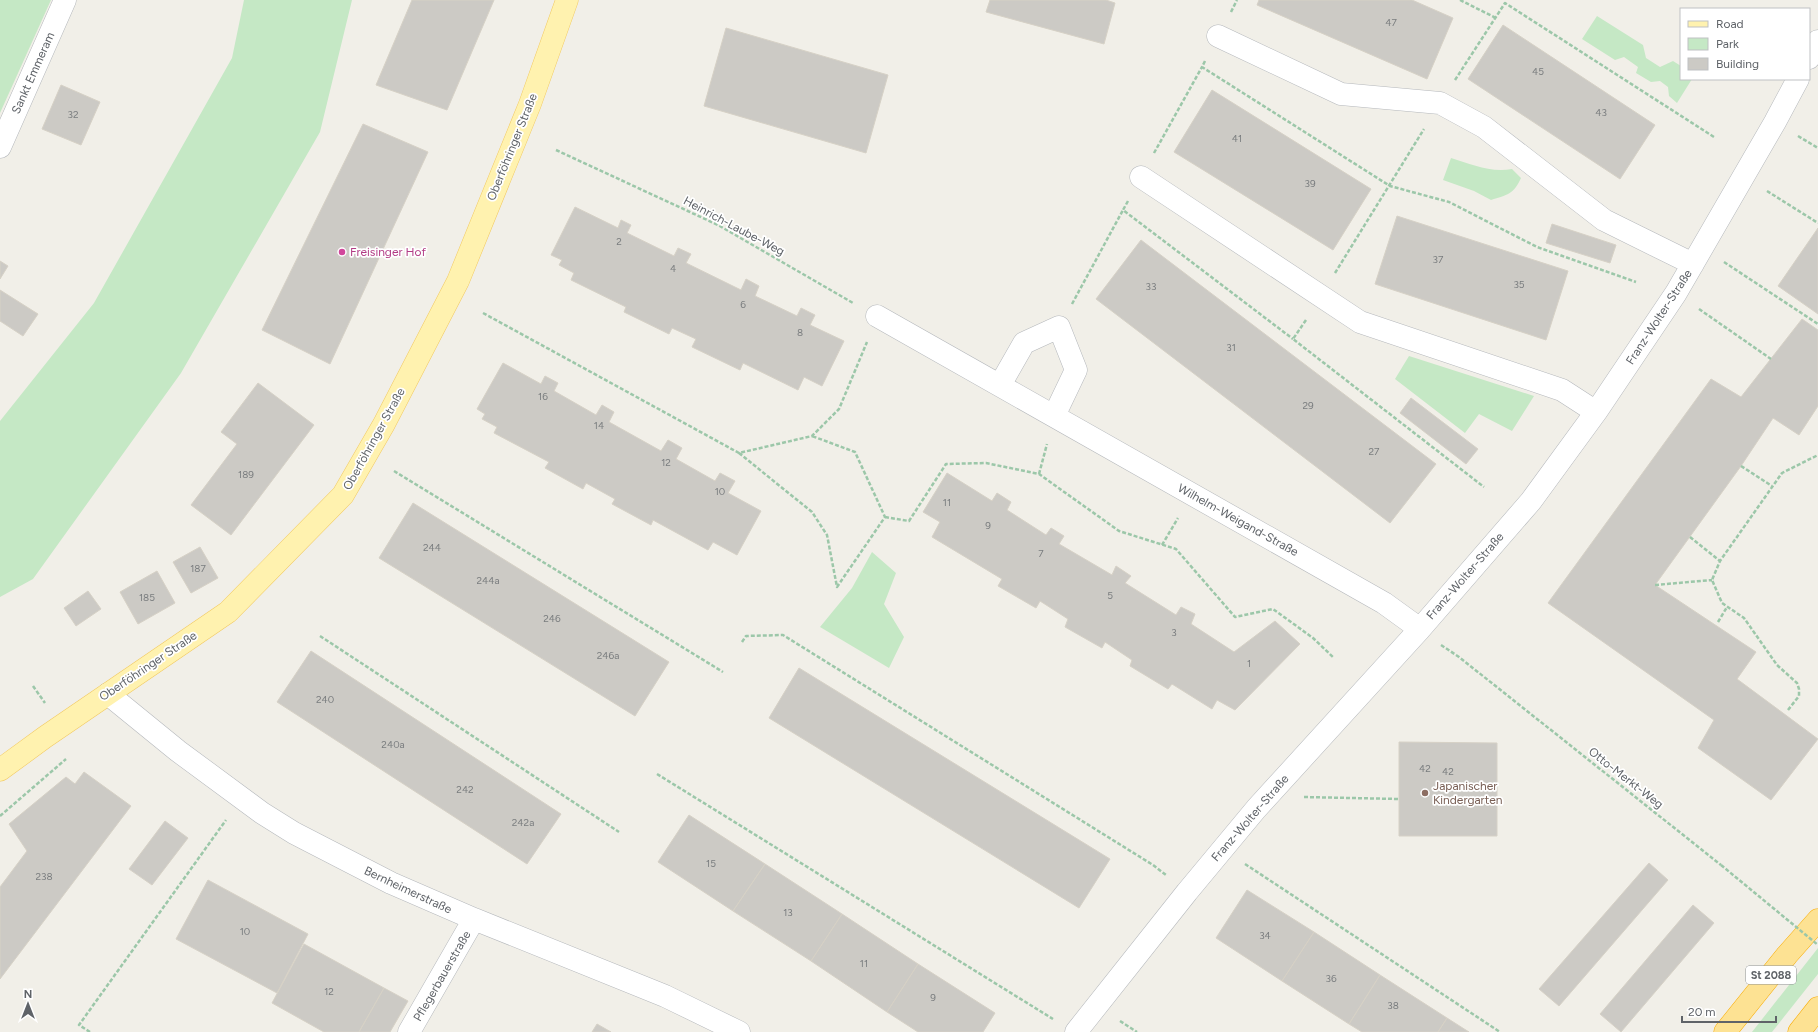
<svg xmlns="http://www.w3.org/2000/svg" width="1818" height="1032" font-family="Figtree,sans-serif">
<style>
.green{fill:#c5e8c5}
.building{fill:#cccac5;stroke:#d6d1c6}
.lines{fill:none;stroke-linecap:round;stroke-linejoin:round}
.minor-casing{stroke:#b5b8bc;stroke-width:23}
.major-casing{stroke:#f2c960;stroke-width:23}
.highway-casing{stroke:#f9ab00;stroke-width:23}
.path{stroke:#9cc7a9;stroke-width:2.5;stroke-dasharray:4 2;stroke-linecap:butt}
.minor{stroke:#fff;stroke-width:22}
.major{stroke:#fff2af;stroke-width:22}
.highway{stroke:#fde293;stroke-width:22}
.path-bridge{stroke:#9cc7a9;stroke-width:2.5;stroke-dasharray:4 2;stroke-linecap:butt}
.hotel-dot{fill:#d1479c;stroke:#fff;stroke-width:1.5}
.education-dot{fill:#8d6e63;stroke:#fff;stroke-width:1.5}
.labels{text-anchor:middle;stroke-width:3.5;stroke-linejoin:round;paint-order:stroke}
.number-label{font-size:10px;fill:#7a7d7f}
.shield{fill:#fff;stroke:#8f9295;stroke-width:1}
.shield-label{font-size:11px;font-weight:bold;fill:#5f6368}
.street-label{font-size:12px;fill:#5f6368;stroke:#fff}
.hotel-label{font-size:12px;fill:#b23c85;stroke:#fff;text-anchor:start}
.education-label{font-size:12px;fill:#785e54;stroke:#fff;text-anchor:start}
</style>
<rect width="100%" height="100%" fill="#f1efe8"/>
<path class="green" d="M 0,0 L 51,0 L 0,113 Z
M 244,0 L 352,0 L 320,132 L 181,373 L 33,579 L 0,597 L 0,421 L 94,303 L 232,58 Z
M 1597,16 L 1643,45 L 1646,58 L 1660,67 L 1673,61 L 1681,66 L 1681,79 L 1692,79 L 1677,103 L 1669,96 L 1668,87 L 1660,81 L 1651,82 L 1636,73 L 1638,67 L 1624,57 L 1615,60 L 1582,39 Z
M 1451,158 C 1471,164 1490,173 1512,169 L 1521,178 C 1514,194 1507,195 1491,200 L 1474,191 L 1443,180 Z
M 1409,356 L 1534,396 L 1512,431 L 1479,414 L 1465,433 L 1395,379 Z
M 872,552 L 896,573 L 884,604 L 904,637 L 889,668 L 820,627 L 852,588 Z
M 1818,948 L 1818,974 L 1772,1032 L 1752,1032 Z"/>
<path class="building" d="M 412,0 L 494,0 L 447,110 L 376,85 Z
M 990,0 L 1106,0 L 1115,3 L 1104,44 L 986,12 Z
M 1259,0 L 1412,0 L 1453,18 L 1427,79 L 1257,5 Z
M 1503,25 L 1655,125 L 1620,179 L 1468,79 Z
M 726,28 L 888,75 L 866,153 L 704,106 Z
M 61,85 L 100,102 L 81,145 L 42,129 Z
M 1212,90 L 1371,189 L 1333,250 L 1174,152 Z
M 363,124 L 428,152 L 330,364 L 262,330 Z
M 575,207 L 618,228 L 621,220 L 631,225 L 627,233 L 674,256 L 678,248 L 691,254 L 686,263 L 741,290 L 746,279 L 759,286 L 755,296 L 797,316 L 801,308 L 815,315 L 810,325 L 844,341 L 822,386 L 804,377 L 798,390 L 743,363 L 740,370 L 692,347 L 696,339 L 672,328 L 669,334 L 624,312 L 626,307 L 571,280 L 574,273 L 559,265 L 562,260 L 551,255 Z
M 1397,216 L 1568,271 L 1546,340 L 1375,284 Z
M 1552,224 L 1616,245 L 1610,263 L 1546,243 Z
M 1818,228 L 1818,314 L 1778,286 Z
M 1141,240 L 1436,464 L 1390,523 L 1096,299 Z
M 0,261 L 8,266 L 0,279 Z
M 0,290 L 38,314 L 23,336 L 0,321 Z
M 1802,319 L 1818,330 L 1818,406 L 1799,435 L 1773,418 L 1741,466 L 1655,585 L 1756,652 L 1737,679 L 1818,739 L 1771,800 L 1698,748 L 1714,720 L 1548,603 L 1711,379 L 1741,397 Z
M 503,363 L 541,384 L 545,376 L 558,383 L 554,391 L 596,415 L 602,405 L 614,412 L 609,422 L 661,451 L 668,440 L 682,448 L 676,459 L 715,481 L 720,473 L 735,481 L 728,493 L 761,511 L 737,555 L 713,542 L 708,550 L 653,520 L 651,525 L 612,504 L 615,499 L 586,483 L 583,489 L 545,468 L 549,462 L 494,433 L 497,427 L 482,419 L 485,414 L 477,409 Z
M 258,383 L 314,425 L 231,535 L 191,505 L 237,444 L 221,432 Z
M 1411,398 L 1478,449 L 1466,464 L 1400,413 Z
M 947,473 L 992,501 L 997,493 L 1011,502 L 1007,510 L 1046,535 L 1051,528 L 1064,536 L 1059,544 L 1112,575 L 1116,566 L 1131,576 L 1125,583 L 1176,615 L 1181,607 L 1195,614 L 1191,624 L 1234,652 L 1275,621 L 1300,644 L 1235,710 L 1217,700 L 1212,709 L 1172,684 L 1168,689 L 1130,666 L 1132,660 L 1105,642 L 1102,648 L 1065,627 L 1068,619 L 1040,601 L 1036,608 L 998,586 L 1002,579 L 932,537 L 940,522 L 923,512 Z
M 413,503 L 669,662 L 635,716 L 379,558 Z
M 200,547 L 218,578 L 191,593 L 173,562 Z
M 157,571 L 175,603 L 138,624 L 120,592 Z
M 88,591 L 101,609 L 76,626 L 64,608 Z
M 311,651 L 561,814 L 527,864 L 277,702 Z
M 799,668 L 1110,859 L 1079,908 L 769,718 Z
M 1399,742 L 1497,743 L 1497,836 L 1399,836 Z
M 84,772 L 131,806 L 0,979 L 0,887 L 27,851 L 9,824 L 66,777 L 75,784 Z
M 689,815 L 765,864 L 733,911 L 658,862 Z
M 165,821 L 188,838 L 152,885 L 129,869 Z
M 1649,863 L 1668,880 L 1559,1006 L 1539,989 Z
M 765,864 L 842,914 L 811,961 L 733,911 Z
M 208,880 L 308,934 L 277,993 L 176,939 Z
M 1247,890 L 1314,932 L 1282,981 L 1216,938 Z
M 1693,905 L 1714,923 L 1621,1032 L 1600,1014 Z
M 842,914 L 918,964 L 887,1012 L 811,961 Z
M 1314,932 L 1380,975 L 1349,1024 L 1282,981 Z
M 304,944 L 384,988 L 359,1032 L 324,1032 L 272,1003 Z
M 918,964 L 995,1013 L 983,1032 L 918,1032 L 887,1012 Z
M 1380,975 L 1447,1018 L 1438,1032 L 1362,1032 L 1349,1024 Z
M 384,988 L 408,1001 L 390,1032 L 359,1032 Z
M 1447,1018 L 1469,1032 L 1438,1032 Z
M 597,1024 L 611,1032 L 592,1032 Z"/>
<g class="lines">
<defs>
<path id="minor" d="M 1218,36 L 1341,94 L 1440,103 L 1484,127 L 1604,220 L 1693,264
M 1809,58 L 1818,41
M 0,147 L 65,0
M 1141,177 L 1360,322 L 1562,390 L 1596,412
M 877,316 L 1384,603 L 1420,629
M 1000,385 L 1024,343 L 1059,327 L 1076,370 L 1054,416
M 108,694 L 178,751 L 262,813 L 294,833 L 391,883 L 474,919 L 665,996 L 739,1032
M 409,1032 L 474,919
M 1076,1032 L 1187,892 L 1256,809 L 1420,629 L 1531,501 L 1596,412 L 1676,293 L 1775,122 L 1798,79"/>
<path id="major" d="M 0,770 L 45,737 L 228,612 L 343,495 L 384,424 L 458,281 L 530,104 L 567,0"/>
<path id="highway" d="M 1725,1032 L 1787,955 L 1818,920
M 1799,1032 L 1818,1008"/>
</defs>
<use href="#minor" class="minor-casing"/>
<use href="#major" class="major-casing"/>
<use href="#highway" class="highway-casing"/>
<path class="path" d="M 1460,0 L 1496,18
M 1231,12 L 1237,0
M 1205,61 L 1202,67 L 1390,186 L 1449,202 L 1537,247 L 1636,282
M 1455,80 L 1505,3 L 1714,137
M 1798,136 L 1818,148
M 556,150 L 718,225 L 853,303
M 1154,153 L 1202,67
M 1767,191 L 1818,223
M 1128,201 L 1123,210 L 1293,339
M 1724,262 L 1818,324
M 1335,273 L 1424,129
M 1072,304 L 1123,210
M 1699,309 L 1771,359
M 483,313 L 739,453 L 812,436 L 839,409 L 867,342
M 1306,320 L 1293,339 L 1484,487
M 739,453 L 812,512 L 827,535 L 837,587 L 885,517 L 855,452 L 812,436
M 1741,466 L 1772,486
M 394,471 L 723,672
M 1039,474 L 1047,444
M 885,517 L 909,521 L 946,464 L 986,463 L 1039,474 L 1119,531 L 1176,549 L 1235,617 L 1273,609 L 1313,638 L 1334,658
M 1690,537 L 1720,561
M 1162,545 L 1178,518
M 1655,585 L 1712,580
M 1718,622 L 1727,607
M 320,636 L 619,832
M 742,642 L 746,636 L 783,635 L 1153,865 L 1166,875
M 1441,645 L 1459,657 L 1721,865
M 33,686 L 45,703
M 1788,710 L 1799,696 L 1799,689 L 1797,683 L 1777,665 L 1744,618 L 1722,603 L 1712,580 L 1720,561 L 1782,473 L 1818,455
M 657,774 L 1053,1019
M 1304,797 L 1399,799
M 0,816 L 66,759
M 1245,864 L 1500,1032
M 1120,1021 L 1137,1032
M 90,1032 L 79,1025 L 226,820"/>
<use href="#minor" class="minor"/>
<use href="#major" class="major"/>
<use href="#highway" class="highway"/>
<path class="path-bridge" d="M 1721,865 L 1818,945"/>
</g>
<circle class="hotel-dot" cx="342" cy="252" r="4"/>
<circle class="education-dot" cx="1425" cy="793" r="4"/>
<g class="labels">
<g class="number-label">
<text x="1391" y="26">47</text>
<text x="1538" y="75">45</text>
<text x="1601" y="116">43</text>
<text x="73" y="118">32</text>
<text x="1237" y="142">41</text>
<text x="1310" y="187">39</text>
<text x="619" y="245">2</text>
<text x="1438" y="263">37</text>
<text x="673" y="272">4</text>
<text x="1519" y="288">35</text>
<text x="1151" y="290">33</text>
<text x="743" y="308">6</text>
<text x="800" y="336">8</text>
<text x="1231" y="351">31</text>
<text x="543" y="400">16</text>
<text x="1308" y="409">29</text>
<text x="599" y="429">14</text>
<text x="1374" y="455">27</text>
<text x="666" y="466">12</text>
<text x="246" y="478">189</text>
<text x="720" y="495">10</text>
<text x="947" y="506">11</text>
<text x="988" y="529">9</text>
<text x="432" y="551">244</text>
<text x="1041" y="557">7</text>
<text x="198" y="572">187</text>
<text x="488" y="584">244a</text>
<text x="1110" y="599">5</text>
<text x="147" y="601">185</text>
<text x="552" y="622">246</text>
<text x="1174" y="636">3</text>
<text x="608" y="659">246a</text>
<text x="1249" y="667">1</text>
<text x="325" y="703">240</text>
<text x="393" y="748">240a</text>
<text x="1425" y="772">42</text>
<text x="1448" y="775">42</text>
<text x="465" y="793">242</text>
<text x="523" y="826">242a</text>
<text x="711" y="867">15</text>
<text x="44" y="880">238</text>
<text x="788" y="916">13</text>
<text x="245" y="935">10</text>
<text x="1265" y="939">34</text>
<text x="864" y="967">11</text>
<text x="1331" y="982">36</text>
<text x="329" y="995">12</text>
<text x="933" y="1001">9</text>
<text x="1393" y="1009">38</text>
</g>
<rect class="shield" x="1746" y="966" width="50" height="18" rx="3"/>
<g class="shield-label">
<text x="1771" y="979">St 2088</text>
</g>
<g class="street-label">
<text transform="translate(33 73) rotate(-66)" y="4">Sankt Emmeram</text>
<text transform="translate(512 147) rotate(-68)" y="4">Oberföhringer Straße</text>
<text transform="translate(734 226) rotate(28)" y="4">Heinrich-Laube-Weg</text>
<text transform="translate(1659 317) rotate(-57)" y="4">Franz-Wolter-Straße</text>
<text transform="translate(374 439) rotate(-61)" y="4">Oberföhringer Straße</text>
<text transform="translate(1238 520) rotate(29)" y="4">Wilhelm-Weigand-Straße</text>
<text transform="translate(1465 576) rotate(-49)" y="4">Franz-Wolter-Straße</text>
<text transform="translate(148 666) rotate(-34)" y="4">Oberföhringer Straße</text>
<text transform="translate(1626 778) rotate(38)" y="4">Otto-Merkt-Weg</text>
<text transform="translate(1250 818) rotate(-49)" y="4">Franz-Wolter-Straße</text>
<text transform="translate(408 890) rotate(25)" y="4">Bernheimerstraße</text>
<text transform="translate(442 976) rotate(-60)" y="4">Pflegerbauerstraße</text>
</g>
<g class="hotel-label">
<text x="350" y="256">Freisinger Hof</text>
</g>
<g class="education-label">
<text x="1433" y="790">Japanischer<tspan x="1433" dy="14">Kindergarten</tspan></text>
</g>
</g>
<rect x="1680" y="8" width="130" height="72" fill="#ffffff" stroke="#bfc1c3"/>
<rect x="1688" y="21" width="20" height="6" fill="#fff2af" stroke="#bfc1c3"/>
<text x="1716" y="28" font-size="12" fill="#5f6368">Road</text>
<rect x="1688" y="38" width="20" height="12" fill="#c5e8c5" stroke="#bfc1c3"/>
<text x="1716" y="48" font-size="12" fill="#5f6368">Park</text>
<rect x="1688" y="58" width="20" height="12" fill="#cccac5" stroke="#bfc1c3"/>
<text x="1716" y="68" font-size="12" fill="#5f6368">Building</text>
<g transform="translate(28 1004)" stroke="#ffffff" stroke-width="3" paint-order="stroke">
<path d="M0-3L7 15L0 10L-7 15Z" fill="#5f6368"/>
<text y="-6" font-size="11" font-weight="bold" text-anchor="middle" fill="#5f6368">N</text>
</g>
<path d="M1682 1016v6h94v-6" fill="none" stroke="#5f6368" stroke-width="2"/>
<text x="1688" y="1016" font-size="12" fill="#5f6368" stroke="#ffffff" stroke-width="3" paint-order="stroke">20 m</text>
</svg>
